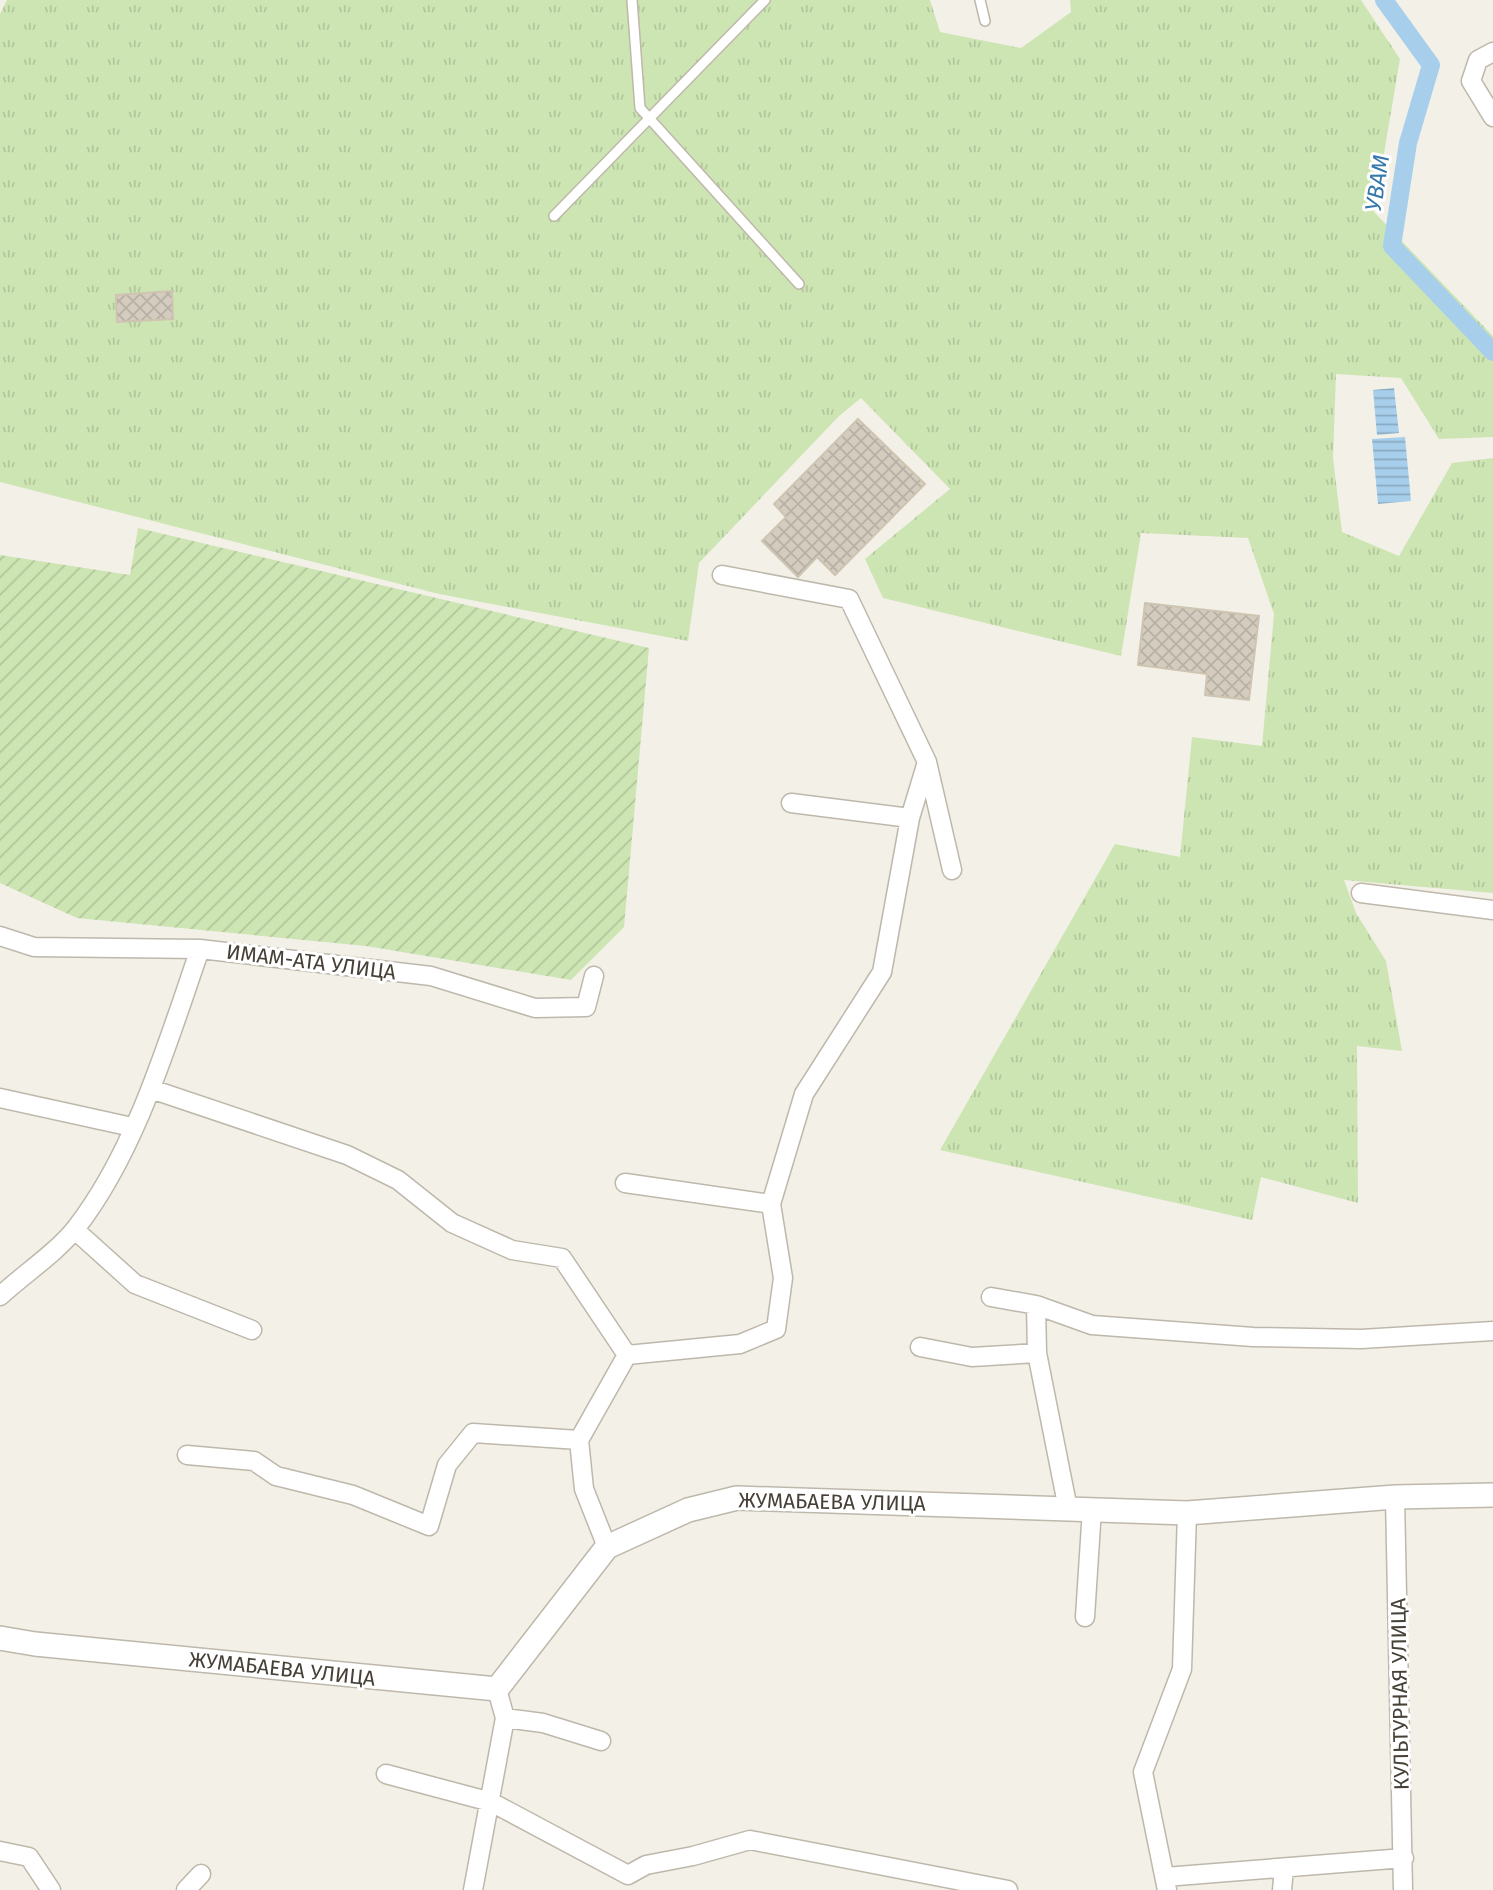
<svg xmlns="http://www.w3.org/2000/svg" width="1493" height="1890" font-family="'Fira Sans',sans-serif">
<style>
.grass{fill:url(#grass-tufts)}
.garden{fill:url(#garden-furrows)}
.water{fill:url(#water-rules)}
.lines{fill:none;stroke-linecap:round;stroke-linejoin:round}
.canal{stroke:#a7cfec;stroke-width:18}
.building{fill:url(#building-cross-hatch);stroke:#cec4b1;stroke-width:2}
.service-casing{stroke:#beb8ab;stroke-width:12}
.minor-casing{stroke:#beb8ab;stroke-width:21}
.tertiary-casing{stroke:#beb8ab;stroke-width:26}
.service{stroke:#fff;stroke-width:9}
.minor{stroke:#fff;stroke-width:18}
.tertiary{stroke:#fff;stroke-width:23}
.labels{text-anchor:middle;stroke-width:6;stroke-linejoin:round;paint-order:stroke}
.street-label{font-size:21px;fill:#464037;stroke:#fff}
.water-label{font-size:23px;font-style:italic;fill:#3578ac;stroke:#fff}
</style>
<defs>
<pattern id="grass-tufts" width="24" height="20" patternUnits="userSpaceOnUse" patternTransform="scale(1.75)"><rect width="24" height="20" fill="#cde5b3"/><path d="M3 7l-1-3M5 7V3M7 7l1-3M15 17l-1-3M17 17v-4M19 17l1-3" fill="none" stroke="#b1c69b"/></pattern>
<pattern id="garden-furrows" width="10" height="10" patternUnits="userSpaceOnUse" patternTransform="scale(1.75)"><rect width="10" height="10" fill="#cde5b3"/><path d="M-1 1l2-2M0 10L10 0M9 11l2-2" fill="none" stroke="#b1c69b"/></pattern>
<pattern id="water-rules" width="6" height="5" patternUnits="userSpaceOnUse" patternTransform="scale(1.75)"><rect width="6" height="5" fill="#a7cfec"/><path d="M0 2.5h6" fill="none" stroke="#8aa9c0"/></pattern>
<pattern id="building-cross-hatch" width="8" height="8" patternUnits="userSpaceOnUse" patternTransform="scale(1.75)"><rect width="8" height="8" fill="#d4ccbe"/><path d="M0 0l8 8M0 8l8-8" fill="none" stroke="#b7b0a4"/></pattern>
</defs>
<rect width="100%" height="100%" fill="#f3f0e8"/>
<path class="grass" d="M 7,0 L 930,0 L 940,32 L 1021,48 L 1071,12 L 1070,0 L 1361,0 L 1400,59 L 1374,212 L 1493,336 L 1493,437 L 1439,439 L 1401,378 L 1336,374 L 1333,458 L 1342,532 L 1399,556 L 1452,463 L 1493,458 L 1493,893 L 1344,880 L 1356,913 L 1386,961 L 1402,1051 L 1357,1046 L 1358,1203 L 1261,1177 L 1252,1220 L 940,1150 L 1115,844 L 1180,857 L 1192,737 L 1262,746 L 1274,614 L 1248,538 L 1141,533 L 1121,656 L 883,598 L 865,559 L 950,489 L 861,398 L 839,416 L 699,563 L 688,641 L 439,594 L 0,482 L 0,14 Z"/>
<path class="garden" d="M 138,528 L 649,648 L 624,927 L 571,980 L 366,946 L 77,918 L 0,883 L 0,555 L 130,575 Z"/>
<path class="water" d="M 1394,388 L 1399,433 L 1377,435 L 1373,390 Z
M 1405,437 L 1411,501 L 1378,504 L 1372,439 Z"/>
<g class="lines">
<path class="canal" d="M 1384,0 L 1431,65 L 1408,143 L 1392,246 L 1493,352"/>
</g>
<path class="building" d="M 172,291 L 173,319 L 117,322 L 116,295 Z
M 858,419 L 925,484 L 835,575 L 817,557 L 798,577 L 762,541 L 786,517 L 774,504 Z
M 1145,603 L 1259,616 L 1249,700 L 1205,695 L 1207,674 L 1138,665 Z"/>
<g class="lines">
<defs>
<path id="service" d="M 632,0 L 640,108 L 799,284
M 980,0 L 985,21
M 554,216 L 765,0"/>
<path id="minor" d="M 1493,52 L 1478,60 L 1471,81 L 1493,117
M 722,575 L 849,599 L 927,762 L 952,870
M 791,803 L 910,818
M 1361,893 L 1493,910
M 0,936 L 34,947 L 200,949 L 431,976 L 535,1008 L 586,1007 L 594,976
M 151,1089 L 347,1155 L 398,1180 L 452,1223 L 512,1250 L 562,1258 L 627,1355
M 0,1098 L 132,1127
M 625,1183 L 771,1204
M 75,1230 L 135,1284 L 252,1330
M 0,1296 C 24,1274 56,1253 76,1228 C 136,1151 168,1041 200,949
M 991,1297 L 1036,1305 L 1092,1325 L 1253,1337 L 1361,1339 L 1493,1331
M 1036,1305 L 1037,1353 L 1068,1509
M 920,1347 L 972,1357 L 1037,1353
M 187,1455 L 254,1461 L 276,1476 L 353,1495 L 429,1526 L 447,1465 L 473,1433 L 579,1440
M 1395,1497 L 1403,1890
M 607,1547 L 584,1489 L 579,1440 L 627,1355 L 740,1344 L 776,1329 L 783,1278 L 771,1204 L 804,1094 L 882,972 L 910,818 L 927,762
M 1085,1617 L 1092,1509
M 505,1718 L 543,1723 L 601,1741
M 386,1774 L 491,1802 L 628,1875 L 646,1865 L 693,1856 L 750,1840 L 1008,1890
M 0,1851 L 29,1857 L 51,1890
M 1165,1877 L 1404,1858
M 186,1890 L 201,1874
M 473,1890 L 505,1718 L 497,1689
M 1167,1890 L 1143,1772 L 1182,1669 L 1187,1513
M 1282,1890 L 1284,1868"/>
<path id="tertiary" d="M 0,1638 L 35,1644 L 497,1689 L 607,1547 L 688,1510 L 737,1498 L 1187,1513 L 1395,1497 L 1493,1495"/>
</defs>
<use href="#service" class="service-casing"/>
<use href="#minor" class="minor-casing"/>
<use href="#tertiary" class="tertiary-casing"/>
<use href="#service" class="service"/>
<use href="#minor" class="minor"/>
<use href="#tertiary" class="tertiary"/>
</g>
<g class="labels">
<g class="street-label">
<text transform="translate(311 962) rotate(7)" y="7">ИМАМ-АТА УЛИЦА</text>
<text transform="translate(832 1502) rotate(1)" y="7">ЖУМАБАЕВА УЛИЦА</text>
<text transform="translate(282 1669) rotate(6)" y="7">ЖУМАБАЕВА УЛИЦА</text>
<text transform="translate(1400 1694) rotate(-91)" y="7">КУЛЬТУРНАЯ УЛИЦА</text>
</g>
<g class="water-label">
<text transform="translate(1377 183) rotate(-81)" y="8">УВАМ</text>
</g>
</g>
</svg>
